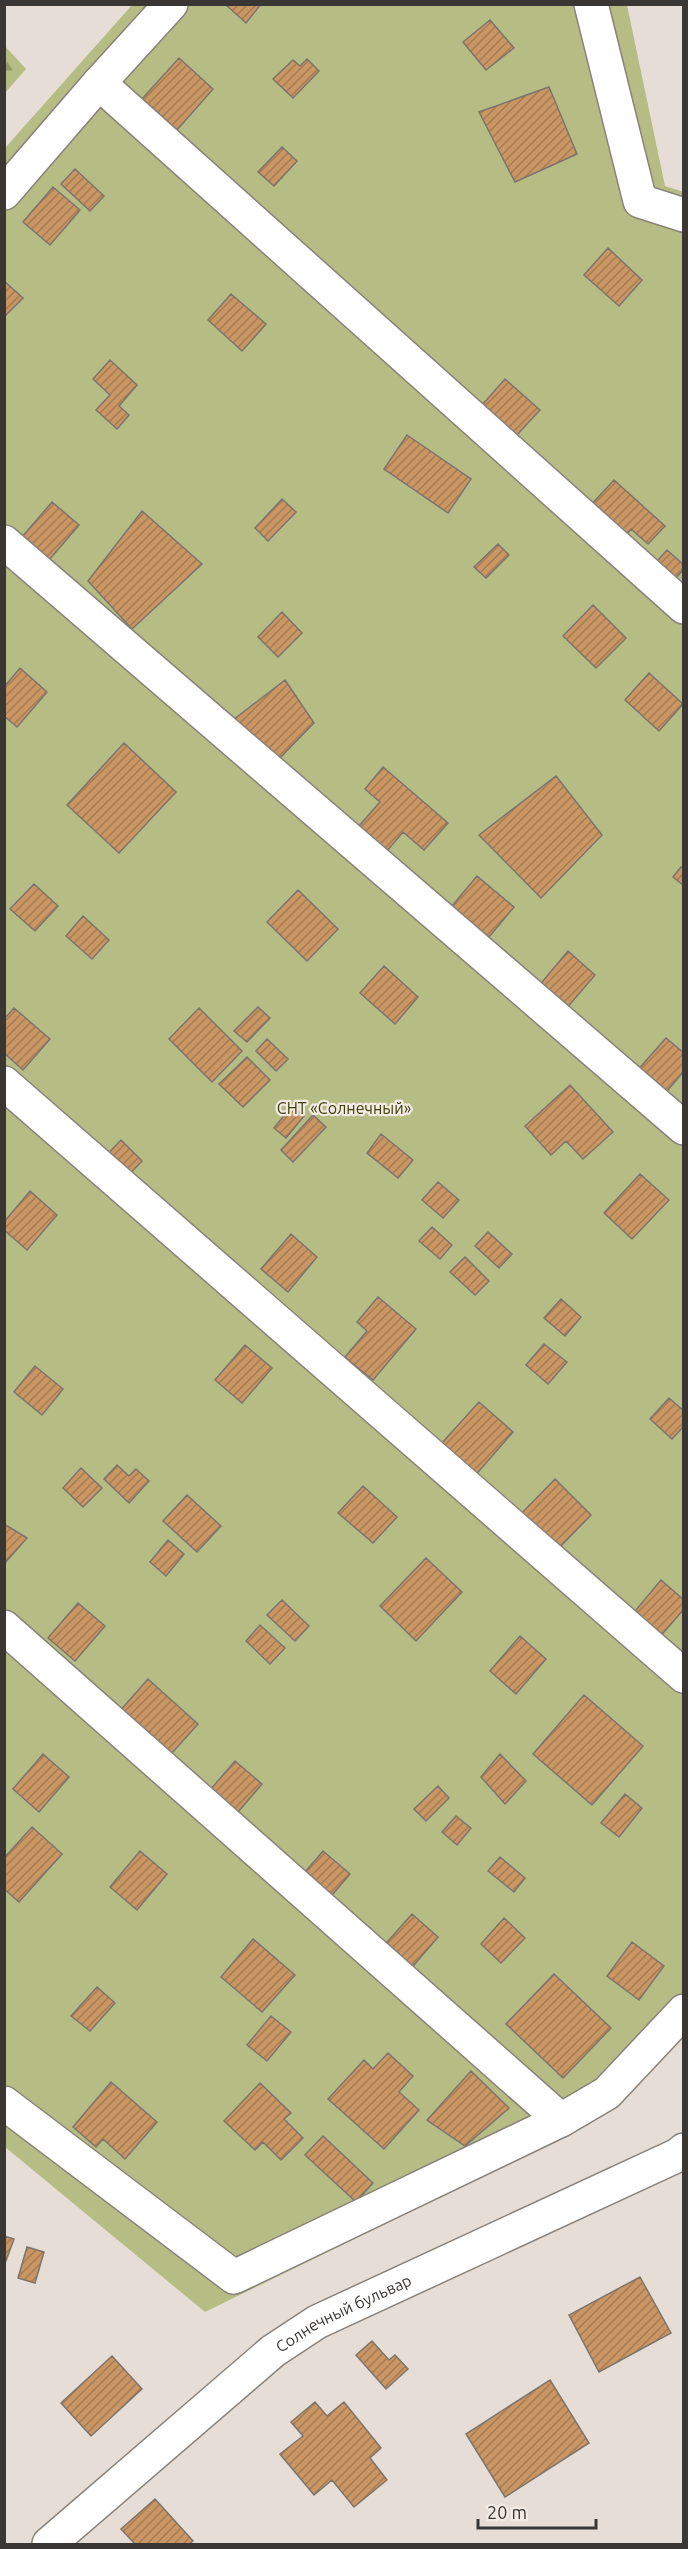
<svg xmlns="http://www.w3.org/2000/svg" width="688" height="2549" font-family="Ubuntu,sans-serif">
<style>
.forest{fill:url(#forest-firs)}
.green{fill:#b6bd84}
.building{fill:url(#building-hatch);stroke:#7c746d;stroke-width:1.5}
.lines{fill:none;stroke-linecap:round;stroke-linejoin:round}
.minor-casing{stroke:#89827a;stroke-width:36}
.minor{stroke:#fff;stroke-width:33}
.labels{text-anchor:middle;stroke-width:4.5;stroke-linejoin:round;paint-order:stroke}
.park-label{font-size:16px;fill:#3b3f09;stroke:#f3ebe3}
.street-label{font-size:16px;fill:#393633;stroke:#f3ebe3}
</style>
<defs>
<pattern id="forest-firs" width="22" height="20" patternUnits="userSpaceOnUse" patternTransform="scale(1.5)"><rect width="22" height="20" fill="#b6bd84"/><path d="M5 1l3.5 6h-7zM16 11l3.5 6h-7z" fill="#959a6d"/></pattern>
<pattern id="building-hatch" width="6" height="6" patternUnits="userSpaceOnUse" patternTransform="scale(1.5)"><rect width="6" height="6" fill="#ca9764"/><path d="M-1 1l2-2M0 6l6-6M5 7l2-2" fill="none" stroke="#a57c53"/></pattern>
</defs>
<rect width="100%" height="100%" fill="#e6ded6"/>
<path class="forest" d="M 5,46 L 26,69 L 5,93 Z"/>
<path class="green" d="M 132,5 L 627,5 L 665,186 L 684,192 L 683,2025 L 590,2124 L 205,2312 L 5,2147 L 5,148 Z"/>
<path class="building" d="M 225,4 L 261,4 L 246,23 Z
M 490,20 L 514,48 L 486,70 L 463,42 Z
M 179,58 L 213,89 L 177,130 L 142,99 Z
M 307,59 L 319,71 L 293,98 L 273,79 L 293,60 L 300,66 Z
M 549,87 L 577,154 L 515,182 L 479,112 Z
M 282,147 L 297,161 L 274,186 L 258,172 Z
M 75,169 L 104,196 L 90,211 L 61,184 Z
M 53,187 L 80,210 L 50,245 L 23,222 Z
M 608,248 L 642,280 L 619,306 L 584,275 Z
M 4,281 L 23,298 L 4,317 Z
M 231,294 L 266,324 L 242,351 L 208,320 Z
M 110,360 L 137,385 L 119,406 L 129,415 L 117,429 L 96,410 L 110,395 L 93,379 Z
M 505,379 L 540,410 L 516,436 L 482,405 Z
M 407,435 L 471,479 L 448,513 L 384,469 Z
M 614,480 L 665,526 L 648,544 L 631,529 L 624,538 L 589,507 Z
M 282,499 L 296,512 L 268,541 L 255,528 Z
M 52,502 L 79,525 L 49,560 L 22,537 Z
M 142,511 L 202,564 L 132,629 L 88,581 Z
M 498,544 L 509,555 L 486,578 L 474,567 Z
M 667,550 L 684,565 L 684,569 L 664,591 L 645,575 Z
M 593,605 L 626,638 L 596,668 L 563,636 Z
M 282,612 L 302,633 L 278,657 L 258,637 Z
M 20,668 L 47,692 L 17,727 L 4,716 L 4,687 Z
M 649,673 L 683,704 L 659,731 L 625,700 Z
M 285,680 L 314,723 L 278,760 L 233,720 Z
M 124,743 L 176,792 L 119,853 L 67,805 Z
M 383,767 L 448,823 L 424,850 L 403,832 L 387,851 L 359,826 L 380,802 L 365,789 Z
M 556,776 L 602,835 L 541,898 L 479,835 Z
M 681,867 L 684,869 L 684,886 L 673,877 Z
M 477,876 L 514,907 L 489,937 L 452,906 Z
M 34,884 L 58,906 L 35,931 L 10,909 Z
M 298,890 L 338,929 L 307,961 L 267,922 Z
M 83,916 L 109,940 L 92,959 L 66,936 Z
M 568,951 L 595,975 L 565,1010 L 538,987 Z
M 384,966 L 418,997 L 395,1024 L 360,993 Z
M 258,1007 L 270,1018 L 247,1042 L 234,1031 Z
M 14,1008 L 50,1039 L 23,1070 L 4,1053 L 4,1019 Z
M 199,1008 L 242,1051 L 212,1082 L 169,1039 Z
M 666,1038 L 684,1053 L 684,1071 L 663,1096 L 636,1072 Z
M 267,1039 L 288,1059 L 276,1071 L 256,1051 Z
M 247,1057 L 270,1080 L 243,1107 L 219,1084 Z
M 570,1085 L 613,1132 L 583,1159 L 566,1141 L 551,1155 L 525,1126 Z
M 292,1106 L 304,1116 L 286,1138 L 274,1128 Z
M 313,1115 L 326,1127 L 293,1162 L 281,1150 Z
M 381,1134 L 413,1160 L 398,1178 L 367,1153 Z
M 121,1140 L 142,1161 L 119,1185 L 97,1165 Z
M 640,1174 L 669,1200 L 632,1239 L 604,1213 Z
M 438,1182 L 459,1200 L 443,1218 L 422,1200 Z
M 30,1191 L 57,1215 L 27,1250 L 4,1230 L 4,1222 Z
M 432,1227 L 452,1245 L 440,1259 L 419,1241 Z
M 488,1232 L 512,1254 L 499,1268 L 475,1246 Z
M 291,1234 L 317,1257 L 288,1292 L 261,1269 Z
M 465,1257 L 489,1281 L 475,1295 L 450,1272 Z
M 378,1297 L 416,1329 L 373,1380 L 345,1357 L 367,1331 L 357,1322 Z
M 561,1299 L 581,1317 L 565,1336 L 544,1318 Z
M 544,1344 L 567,1362 L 548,1384 L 526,1365 Z
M 245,1345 L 272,1368 L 242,1403 L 215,1380 Z
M 35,1366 L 63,1389 L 42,1415 L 14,1392 Z
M 669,1398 L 684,1411 L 684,1426 L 672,1439 L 650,1419 Z
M 479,1402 L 513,1432 L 467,1485 L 432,1454 Z
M 117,1465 L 129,1476 L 136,1469 L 149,1481 L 129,1503 L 104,1479 Z
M 81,1468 L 102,1488 L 83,1507 L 63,1488 Z
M 555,1479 L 591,1515 L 554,1553 L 518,1517 Z
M 363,1486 L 397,1517 L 373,1543 L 338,1513 Z
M 187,1495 L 221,1526 L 197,1552 L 163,1521 Z
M 4,1524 L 27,1538 L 4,1564 Z
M 168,1540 L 184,1554 L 166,1576 L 150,1562 Z
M 426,1558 L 462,1592 L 416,1641 L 380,1606 Z
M 661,1580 L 684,1600 L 684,1609 L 658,1639 L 631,1616 Z
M 282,1600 L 309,1626 L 295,1641 L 267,1615 Z
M 78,1603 L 105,1626 L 75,1661 L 48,1638 Z
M 260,1625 L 285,1648 L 270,1664 L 246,1641 Z
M 520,1636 L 546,1659 L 516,1694 L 490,1671 Z
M 148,1679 L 198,1724 L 162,1764 L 112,1720 Z
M 584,1695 L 643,1746 L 592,1805 L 533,1754 Z
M 43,1754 L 69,1777 L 39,1812 L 13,1789 Z
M 500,1754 L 526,1781 L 505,1804 L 481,1777 Z
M 235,1761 L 262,1784 L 232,1819 L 205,1796 Z
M 438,1786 L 449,1798 L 426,1821 L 414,1809 Z
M 625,1794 L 642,1808 L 619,1837 L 601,1823 Z
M 456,1816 L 471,1828 L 457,1845 L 442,1832 Z
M 32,1827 L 62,1854 L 19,1902 L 4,1889 L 4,1858 Z
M 140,1851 L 167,1874 L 137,1910 L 110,1887 Z
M 323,1851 L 350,1874 L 320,1909 L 293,1886 Z
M 500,1857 L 525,1878 L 514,1892 L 488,1871 Z
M 412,1914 L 438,1937 L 408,1972 L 381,1949 Z
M 504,1918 L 525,1938 L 501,1963 L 481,1944 Z
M 253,1939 L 295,1975 L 262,2012 L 221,1977 Z
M 632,1942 L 664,1966 L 639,2000 L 607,1976 Z
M 554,1974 L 611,2028 L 563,2078 L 506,2024 Z
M 97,1987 L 115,2003 L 90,2031 L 71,2016 Z
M 271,2016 L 291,2032 L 267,2061 L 247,2045 Z
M 388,2053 L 413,2076 L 399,2092 L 419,2110 L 384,2149 L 328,2099 L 364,2060 L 373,2069 Z
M 471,2071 L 509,2108 L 465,2146 L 427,2120 Z
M 111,2082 L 157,2122 L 125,2159 L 103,2139 L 96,2147 L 73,2127 Z
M 260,2083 L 291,2113 L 284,2119 L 303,2138 L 281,2160 L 263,2142 L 255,2150 L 224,2121 Z
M 323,2136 L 373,2183 L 356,2202 L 305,2155 Z
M 4,2236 L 14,2239 L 4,2266 Z
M 27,2247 L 44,2252 L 35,2283 L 18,2278 Z
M 640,2277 L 671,2333 L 599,2372 L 569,2315 Z
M 372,2341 L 389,2360 L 395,2355 L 408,2369 L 386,2389 L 356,2355 Z
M 112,2356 L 142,2389 L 91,2436 L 61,2403 Z
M 550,2380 L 589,2443 L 505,2497 L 466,2434 Z
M 315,2402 L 327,2416 L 344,2402 L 381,2448 L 370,2458 L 387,2480 L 354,2507 L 332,2480 L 314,2495 L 280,2454 L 303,2436 L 291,2422 Z
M 155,2499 L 193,2541 L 189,2544 L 135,2544 L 121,2529 Z"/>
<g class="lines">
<defs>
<g id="minor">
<path d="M 591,4 L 640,201 L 684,215"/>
<path d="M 99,83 L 684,607"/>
<path d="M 4,193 L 99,83 L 171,4"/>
<path d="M 4,542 L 684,1128"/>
<path d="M 4,1083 L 684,1676"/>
<path d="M 4,1627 L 561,2120"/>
<path d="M 4,2103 L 234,2277 L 561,2120 L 607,2093 L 684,2011"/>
<path id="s1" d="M 49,2544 L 273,2351 L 317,2322 L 678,2155 L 684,2150"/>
</g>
</defs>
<use href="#minor" class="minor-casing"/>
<use href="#minor" class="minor"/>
</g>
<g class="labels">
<g class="park-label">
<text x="344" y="1114">СНТ «Солнечный»</text>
</g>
<g class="street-label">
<text dy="6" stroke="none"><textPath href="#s1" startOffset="376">Солнечный бульвар</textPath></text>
</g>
</g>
<rect width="688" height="2549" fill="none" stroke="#393633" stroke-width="12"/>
<path d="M478 2519v9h118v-9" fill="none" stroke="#393633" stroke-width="3"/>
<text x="487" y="2519" font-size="18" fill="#393633" stroke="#f3ebe3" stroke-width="4.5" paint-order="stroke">20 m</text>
</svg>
